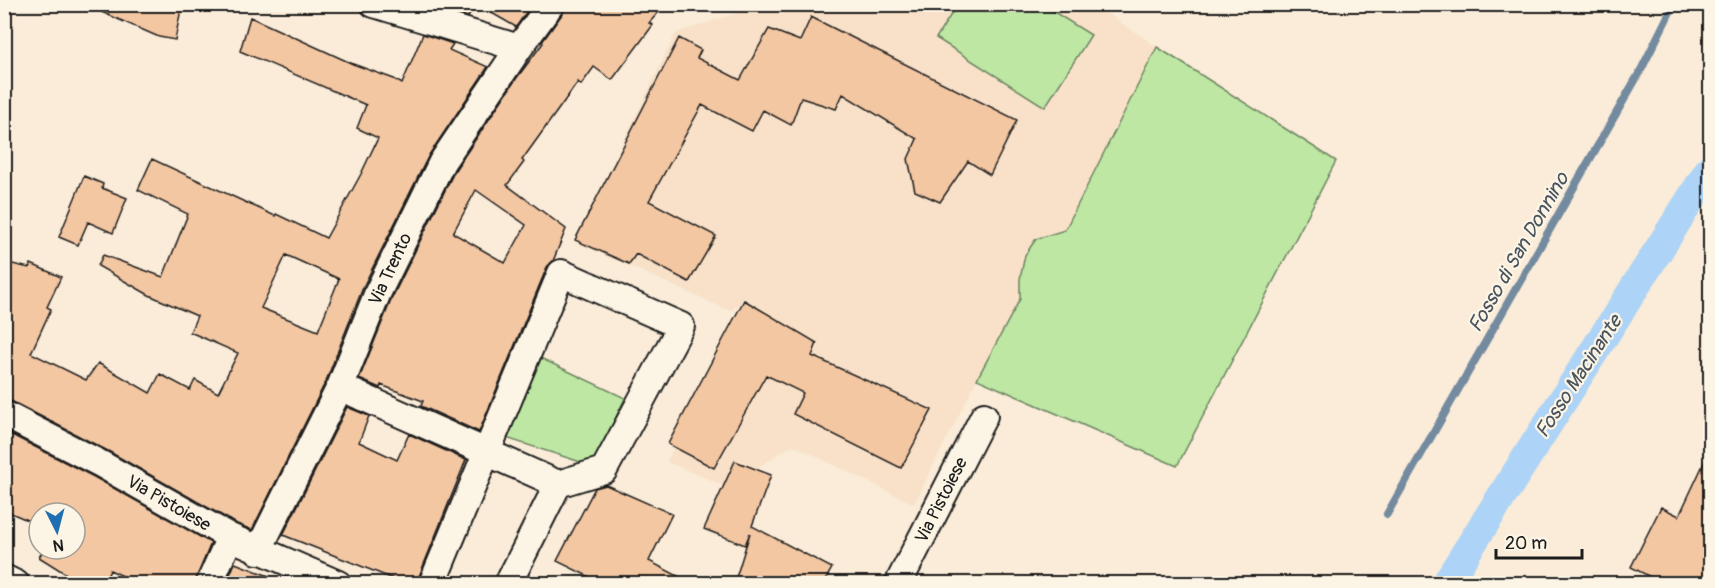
<svg xmlns="http://www.w3.org/2000/svg" width="1715" height="588" font-family="Pangolin,sans-serif">
<style>
.built{fill:#f8e1c8}
.green{fill:#bde7a3;stroke:#6c8260;stroke-width:1.5}
.lines{fill:none;stroke-linecap:round;stroke-linejoin:round}
.stream{stroke:#738a9f;stroke-width:8}
.canal{stroke:#add3f6;stroke-width:30}
.building{fill:#f4c7a3;stroke:#1c1c1c;stroke-width:1.5;fill-rule:evenodd}
.minor-casing{stroke:#1c1c1c;stroke-width:30}
.minor{stroke:#fcf5e5;stroke-width:26}
.labels{text-anchor:middle;stroke-width:4.5;stroke-linejoin:round;paint-order:stroke}
.street-label{font-size:18px;fill:#1c1c1c;stroke:#fcf5e5}
.water-label{font-size:20px;font-style:italic;fill:#48535d;stroke:#fcf5e5}
</style>
<rect width="100%" height="100%" fill="#faecd8"/>
<filter id="ink" filterUnits="userSpaceOnUse"><feTurbulence type="fractalNoise" baseFrequency=".0167" numOctaves="2"/><feDisplacementMap in="SourceGraphic" scale="12" xChannelSelector="R" yChannelSelector="G"/><feConvolveMatrix kernelMatrix="1 2 1 2 8 2 1 2 1" color-interpolation-filters="sRGB"/></filter>
<g filter="url(#ink)">
<path class="built" d="M 1094,4 L 1157,47 L 1065,230 L 1036,239 L 1020,279 L 1020,299 L 977,379 L 914,504 L 793,445 L 727,487 L 667,462 L 743,302 L 730,311 L 575,242 L 676,33 L 761,5 Z"/>
<path class="green" d="M 957,5 L 1043,5 L 1091,35 L 1045,107 L 936,38 Z
M 1157,47 L 1336,161 L 1177,466 L 977,379 L 1020,299 L 1020,279 L 1025,255 L 1036,239 L 1065,230 Z
M 534,355 L 625,398 L 593,466 L 500,436 Z"/>
<g class="lines">
<path class="stream" d="M 1387,514 L 1641,70 L 1674,4"/>
<path class="canal" d="M 1446,584 L 1710,169"/>
</g>
<path class="building" d="M 83,4 L 182,4 L 175,40 L 159,37 Z
M 435,4 L 476,4 L 468,17 L 434,7 Z
M 476,4 L 532,4 L 516,27 Z
M 566,4 L 666,4 L 649,23 L 653,25 L 612,80 L 594,67 L 581,85 L 578,82 L 522,160 L 524,162 L 507,185 L 566,229 L 553,261 L 547,267 L 479,432 L 421,406 L 423,401 L 381,385 L 380,388 L 359,379 L 392,298 L 455,170 L 516,79 L 543,43 L 542,42 L 563,13 ZM 476,190 L 526,225 L 505,263 L 453,233 Z
M 250,17 L 353,64 L 394,79 L 402,84 L 423,34 L 453,44 L 449,50 L 488,67 L 429,155 L 364,285 L 326,381 L 252,530 L 237,524 L 108,451 L 11,401 L 4,399 L 4,262 L 29,268 L 31,264 L 61,277 L 47,307 L 51,309 L 31,353 L 86,380 L 98,363 L 150,393 L 160,374 L 190,390 L 195,380 L 218,393 L 238,353 L 190,332 L 197,316 L 149,295 L 98,266 L 103,255 L 163,277 L 188,214 L 138,190 L 152,159 L 275,216 L 276,214 L 326,238 L 361,174 L 378,138 L 357,128 L 366,105 L 240,51 ZM 286,255 L 339,279 L 318,331 L 261,308 Z
M 811,17 L 1017,120 L 990,175 L 968,161 L 940,202 L 915,191 L 908,159 L 917,139 L 843,94 L 836,109 L 801,98 L 791,125 L 763,110 L 752,131 L 702,105 L 649,201 L 716,236 L 689,282 L 636,254 L 629,264 L 575,240 L 679,38 L 701,50 L 697,58 L 740,80 L 769,29 L 800,41 Z
M 84,176 L 103,184 L 102,188 L 127,198 L 113,233 L 88,222 L 78,245 L 59,237 Z
M 744,300 L 817,343 L 812,356 L 932,410 L 901,468 L 793,414 L 803,393 L 766,375 L 714,468 L 668,444 Z
M 347,407 L 369,416 L 359,442 L 397,460 L 409,434 L 466,460 L 416,584 L 406,584 L 283,535 Z
M 4,431 L 94,477 L 211,543 L 194,584 L 140,584 L 110,570 L 104,584 L 82,584 L 39,557 L 44,549 L 75,549 L 75,513 L 39,513 L 39,525 L 4,510 Z
M 1710,450 L 1710,584 L 1664,584 L 1631,567 L 1661,507 L 1679,516 Z
M 735,461 L 771,475 L 752,526 L 832,568 L 823,584 L 734,584 L 750,533 L 745,545 L 704,529 Z
M 606,485 L 672,514 L 649,561 L 693,584 L 604,584 L 557,561 L 595,488 Z
M 235,563 L 282,581 L 281,584 L 226,584 Z"/>
<g class="lines">
<defs>
<path id="minor" d="M 374,4 L 519,48
M 340,387 L 558,484 L 604,470 L 681,326 L 561,273 L 432,584
M 4,414 L 101,464 L 230,537 L 338,584
M 258,551 L 340,387 L 378,292 L 442,162 L 519,48 L 551,4
M 4,578 L 16,584
M 209,584 L 230,537
M 508,584 L 558,484
M 898,584 L 984,416"/>
</defs>
<use href="#minor" class="minor-casing"/>
<use href="#minor" class="minor"/>
</g>
</g>
<g class="labels">
<g class="street-label">
<text transform="translate(390 269) rotate(-65)" y="6">Via Trento</text>
<text transform="translate(941 500) rotate(-63)" y="6">Via Pistoiese</text>
<text transform="translate(169 503) rotate(30)" y="6">Via Pistoiese</text>
</g>
<g class="water-label">
<text transform="translate(1518 252) rotate(-60)" y="7">Fosso di San Donnino</text>
<text transform="translate(1578 376) rotate(-57)" y="7">Fosso Macinante</text>
</g>
</g>
<rect width="1715" height="588" fill="none" stroke="#fcf5e5" stroke-width="24"/>
<rect x="12" y="12" width="1691" height="564" fill="none" stroke="#1c1c1c" stroke-width="2" filter="url(#ink)"/>
<g transform="translate(57 531) rotate(174)"><circle r="28" fill="#fcf5e5" stroke="#a29e95" stroke-width="1.5"/>
<path d="M0-4.5L10 22L0 15L-10 22Z" fill="#1f6fb2"/>
<text y="-9" font-size="16" font-weight="bold" text-anchor="middle" fill="#1c1c1c">N</text>
</g>
<path d="M1496 549v9h86v-9" fill="none" stroke="#1c1c1c" stroke-width="3"/>
<text x="1505" y="549" font-size="18" fill="#1c1c1c" stroke="#fcf5e5" stroke-width="4.5" paint-order="stroke">20 m</text>
</svg>
